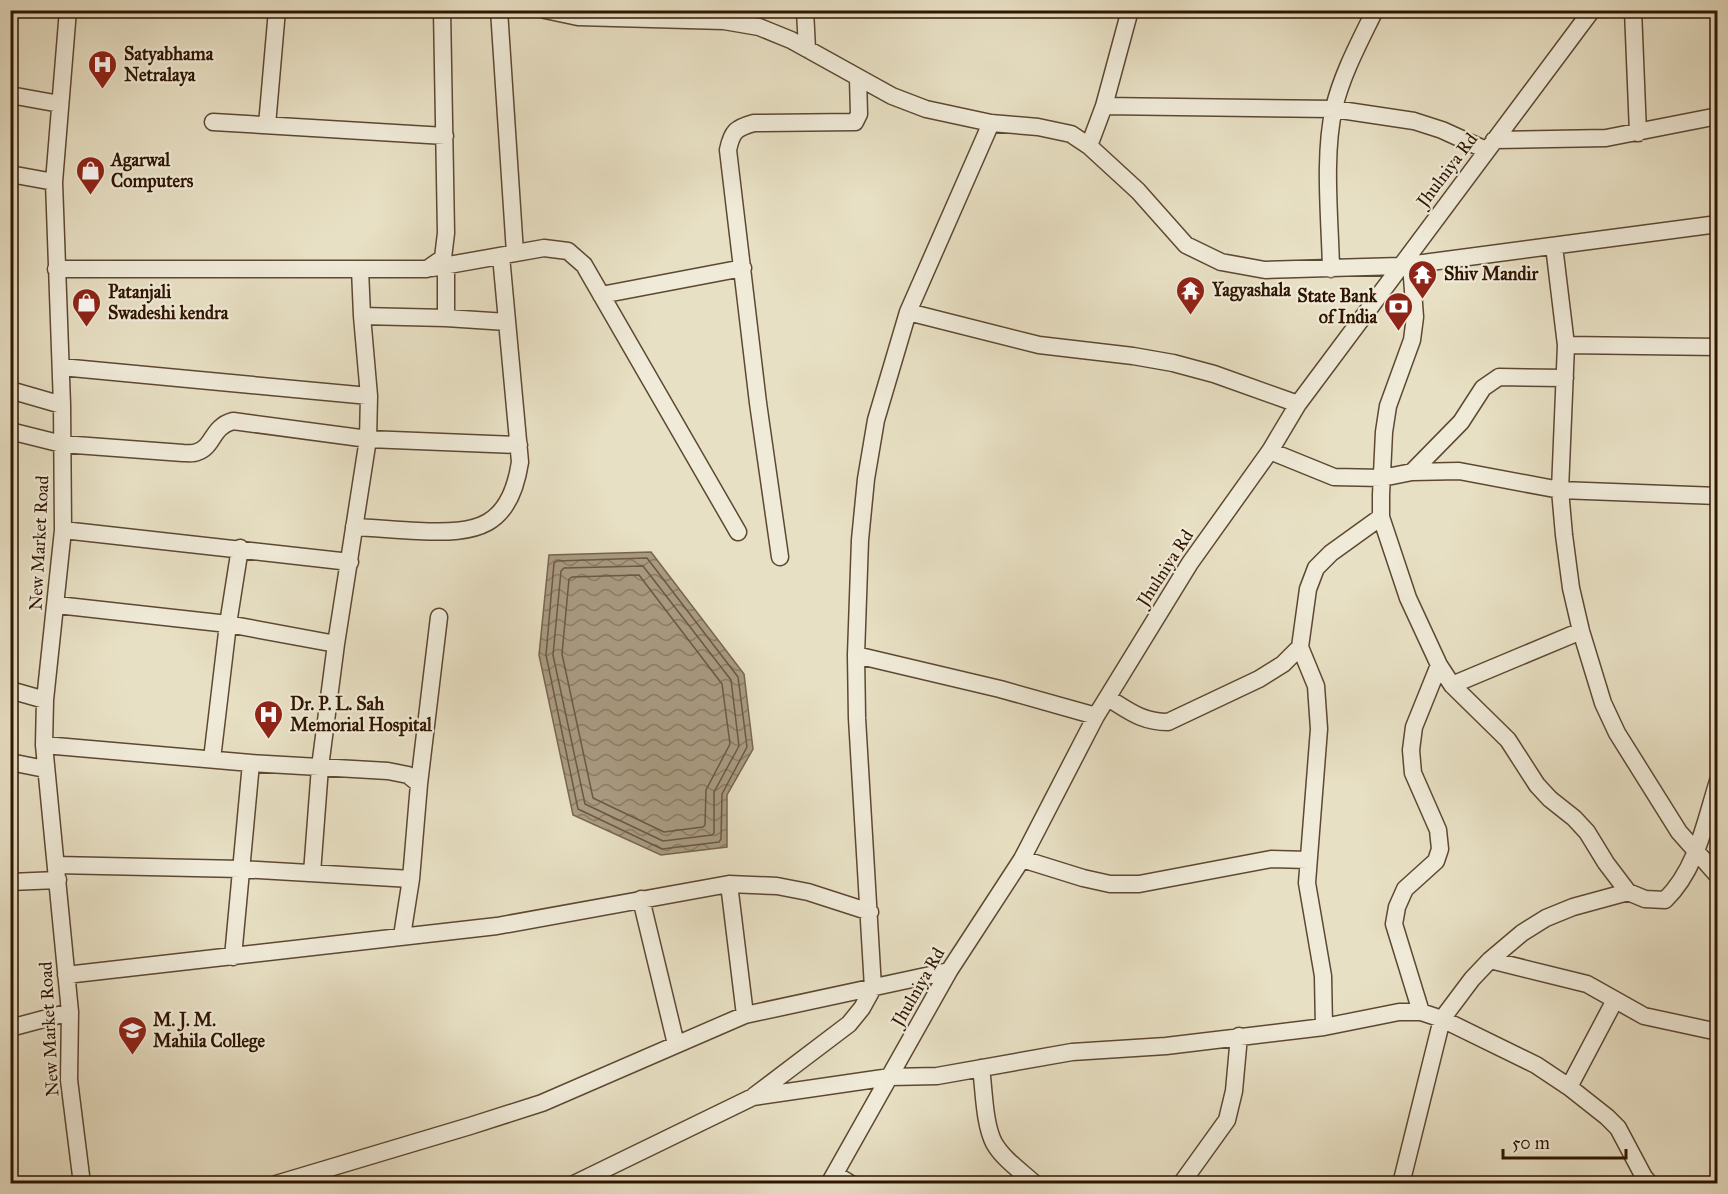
<svg xmlns="http://www.w3.org/2000/svg" width="1728" height="1194" font-family="'IM FELL Great Primer',serif">
<style>
.water{fill:url(#water-waves);stroke:#78654e;stroke-width:1.5}
.lines{fill:none;stroke-linecap:round;stroke-linejoin:round}
.shore{stroke:#6c5842;stroke-width:1.5}
.minor-casing{stroke:#5d4832;stroke-width:19}
.minor{stroke:#f0ebd9;stroke-width:16}
.labels{text-anchor:middle;stroke-width:4.5;stroke-linejoin:round;paint-order:stroke}
.poi-label{font-size:18px;font-weight:bold;fill:#2f1501;stroke:#f0ebd9;text-anchor:start}
.street-label{font-size:18px;fill:#2f1501;stroke:#f0ebd9}
</style>
<defs>
<pattern id="water-waves" width="16" height="10" patternUnits="userSpaceOnUse" patternTransform="scale(1.5)"><rect width="16" height="10" fill="#a99b82"/><path d="M0 5q4-4 8 0t8 0" fill="none" stroke="#8a7d68"/></pattern>
</defs>
<rect width="100%" height="100%" fill="#e8e0c4"/>
<filter id="stains"><feTurbulence type="fractalNoise" baseFrequency=".00333" numOctaves="4"/><feColorMatrix values="0 0 0 0 .2 0 0 0 0 .09 0 0 0 0 .02 0 0 0 .5 -.17"/></filter>
<radialGradient id="worn" r=".72"><stop offset=".6" stop-color="#630" stop-opacity="0"/><stop offset="1" stop-color="#630" stop-opacity=".3"/></radialGradient>
<path class="water" d="M 651,552 L 744,674 L 753,749 L 727,795 L 727,847 L 661,855 L 573,815 L 539,655 L 549,555 Z"/>
<g class="lines">
<path class="shore" d="M 647,558 L 738,677 L 747,747 L 722,794 L 721,839 L 719,842 L 662,849 L 578,809 L 546,655 L 554,563 L 557,561 Z
M 643,566 L 731,680 L 739,746 L 714,792 L 714,833 L 712,835 L 663,841 L 585,804 L 553,655 L 561,571 L 564,568 Z
M 639,575 L 722,684 L 730,744 L 706,790 L 705,825 L 703,827 L 664,832 L 593,798 L 562,654 L 569,579 L 572,577 Z"/>
<defs>
<path id="minor" d="M 68,10 L 54,182 L 62,405 L 63,530 L 45,700 L 44,745 L 70,1012 L 69,1080 L 82,1184
M 499,10 L 515,253
M 545,10 L 578,17 L 724,21 L 759,27 L 791,40 L 892,96 L 926,109 L 991,123 L 1038,127 L 1071,134 L 1089,146 L 1138,191 L 1186,245 L 1221,262 L 1265,270 L 1400,266 L 1718,224
M 805,10 L 807,49
M 1633,10 L 1638,133
M 10,95 L 60,104
M 1104,106 L 1334,109 L 1414,121 L 1442,130 L 1486,150
M 213,122 L 445,136
M 267,125 L 277,10
M 1494,140 L 1606,138 L 1718,116
M 1089,146 L 1104,106 L 1130,10
M 10,174 L 54,182
M 1554,246 L 1566,345 L 1560,490 L 1564,535 L 1571,588 L 1581,631 L 1603,703 L 1617,733 L 1679,832 L 1718,876
M 1411,264 L 1415,317 L 1412,340 L 1388,406 L 1384,432 L 1381,495 L 1381,517 L 1408,598 L 1439,665 L 1452,685 L 1508,740 L 1537,785 L 1550,799 L 1574,818 L 1587,832 L 1606,863 L 1628,892 L 1645,899 L 1665,900 C 1697,869 1705,822 1718,781
M 446,265 L 446,318
M 432,268 L 544,248 L 568,251 L 584,265 L 738,532
M 56,269 L 427,269 L 443,258 L 446,233 L 442,10
M 1331,269 C 1330,219 1323,156 1334,108 C 1342,74 1360,41 1375,10
M 601,295 L 743,268
M 908,312 L 1039,345 L 1133,356 L 1173,363 L 1214,374 L 1298,404
M 362,316 L 446,318 L 507,322
M 1566,345 L 1718,347
M 61,367 L 369,396
M 10,390 L 62,405
M 10,431 L 62,444 L 183,453 C 187,453 193,454 197,452 C 214,447 211,427 233,421 L 368,439 L 519,445
M 1270,451 L 1334,477 L 1382,478 L 1412,472 L 1459,471 L 1560,490 L 1718,496
M 1412,472 L 1461,422 L 1483,388 L 1499,377 L 1565,378
M 354,527 C 375,528 397,530 418,531 C 477,534 510,528 520,462 L 501,256
M 63,530 L 350,562
M 780,557 L 758,403 L 728,150 C 732,131 736,128 754,123 L 855,122 L 859,114 L 858,78
M 57,605 L 228,624 L 336,644
M 1300,647 L 1316,686 L 1319,729 L 1307,883 L 1323,976 L 1324,1027
M 856,655 L 1000,689 L 1096,716
M 1452,685 L 1581,631
M 10,690 L 45,700
M 1108,698 C 1129,711 1142,722 1168,722 L 1259,679 L 1283,664 L 1300,647 L 1308,589 L 1316,568 L 1331,553 L 1381,517
M 44,745 L 251,763 L 388,771 L 408,775 L 419,784 L 411,879 L 402,936
M 212,759 L 228,624 L 240,548
M 10,762 L 45,769
M 419,784 L 439,617
M 1022,859 L 1083,878 L 1110,884 L 1139,884 L 1271,859 L 1308,860
M 56,865 L 241,869 L 411,879
M 312,873 L 320,767 L 336,644 L 368,439 L 369,396 L 362,316 L 360,269
M 10,882 L 58,880
M 729,884 L 745,1015
M 641,899 L 676,1044
M 233,957 L 251,763
M 1490,960 L 1587,984 L 1644,1016 L 1718,1032
M 66,975 L 497,926 L 729,884 L 777,886 L 808,892 L 870,912
M 1421,1012 L 1394,924 L 1397,907 L 1405,889 L 1436,861 L 1440,849 L 1438,830 L 1413,773 L 1411,750 L 1414,727 L 1439,665
M 10,1028 L 70,1012
M 981,1068 C 984,1089 984,1124 994,1143 C 1003,1159 1021,1171 1035,1184
M 1569,1087 L 1615,1000
M 754,1096 L 849,1024 L 862,1008 L 873,988 L 857,718 L 856,655 L 860,540 L 866,479 L 876,420 L 908,312 L 991,123
M 835,1174 L 851,1184
M 276,1184 L 470,1126 L 542,1103 L 745,1015 L 949,971
M 574,1184 L 753,1097 L 890,1077 L 937,1076 L 1072,1052 L 1166,1046 L 1324,1027 L 1399,1012 L 1421,1012 L 1442,1019 L 1536,1065 L 1569,1087 L 1607,1117 L 1618,1128 L 1644,1177 L 1650,1184
M 829,1184 L 949,971 L 1022,859 L 1096,716 L 1190,563 L 1270,451 L 1298,404 L 1592,10
M 1181,1184 L 1227,1120 L 1234,1091 L 1239,1036
M 1401,1184 L 1442,1019 L 1472,979 L 1490,960 L 1522,933 L 1546,918 L 1573,907 L 1628,892"/>
</defs>
<use href="#minor" class="minor-casing"/>
<use href="#minor" class="minor"/>
</g>
<defs>
<symbol id="hospital-pin" viewBox="-11 -11 22 30"><path d="M0 17L-7.5 6A9.5 9.5 0 1 1 7.5 6Z" fill="#8f2418" stroke="#f0ebd9"/><path d="M-5-5h3v3.5h4V-5h3V5h-3V1.5h-4V5h-3Z" fill="#fff"/></symbol>
<symbol id="shop-pin" viewBox="-11 -11 22 30"><path d="M0 17L-7.5 6A9.5 9.5 0 1 1 7.5 6Z" fill="#8f2418" stroke="#f0ebd9"/><path d="M-5-2.5h2.3a2.7 3.5 0 0 1 5.4 0H5L5.5 6h-11ZM-1.5-2.5h3a1.5 2.3 0 0 0-3 0Z" fill="#fff"/></symbol>
<symbol id="temple-pin" viewBox="-11 -11 22 30"><path d="M0 17L-7.5 6A9.5 9.5 0 1 1 7.5 6Z" fill="#8f2418" stroke="#f0ebd9"/><path d="M0-6L5-2H3V0L6.5 2.5H4V6H1.5V3h-3V6H-4V2.5H-6.5L-3 0V-2H-5Z" fill="#fff"/></symbol>
<symbol id="bank-pin" viewBox="-11 -11 22 30"><path d="M0 17L-7.5 6A9.5 9.5 0 1 1 7.5 6Z" fill="#8f2418" stroke="#f0ebd9"/><path d="M-6-4H6V4H-6ZM0-2.3a2.3 2.3 0 1 0 0 4.6a2.3 2.3 0 1 0 0-4.6Z" fill="#fff"/></symbol>
<symbol id="university-pin" viewBox="-11 -11 22 30"><path d="M0 17L-7.5 6A9.5 9.5 0 1 1 7.5 6Z" fill="#8f2418" stroke="#f0ebd9"/><path d="M0-5L7-2L0 1L-7-2ZM-4 1L0 2.5L4 1V4Q0 6-4 4Z" fill="#fff"/></symbol>
</defs>
<g fill-rule="evenodd">
<use href="#hospital-pin" x="86" y="48" width="33" height="45"/>
<use href="#shop-pin" x="74" y="154" width="33" height="45"/>
<use href="#temple-pin" x="1406" y="258" width="33" height="45"/>
<use href="#temple-pin" x="1174" y="274" width="33" height="45"/>
<use href="#shop-pin" x="70" y="286" width="33" height="45"/>
<use href="#bank-pin" x="1382" y="290" width="33" height="45"/>
<use href="#hospital-pin" x="252" y="698" width="33" height="45"/>
<use href="#university-pin" x="116" y="1014" width="33" height="45"/>
</g>
<g class="labels">
<g class="poi-label">
<text x="124" y="60">Satyabhama<tspan x="124" dy="21">Netralaya</tspan></text>
<text x="111" y="166">Agarwal<tspan x="111" dy="21">Computers</tspan></text>
<text x="1444" y="280">Shiv Mandir</text>
<text x="1212" y="296">Yagyashala</text>
<text x="108" y="298">Patanjali<tspan x="108" dy="21">Swadeshi kendra</tspan></text>
<text x="1377" y="302" text-anchor="end">State Bank<tspan x="1377" dy="21">of India</tspan></text>
<text x="290" y="710">Dr. P. L. Sah<tspan x="290" dy="21">Memorial Hospital</tspan></text>
<text x="153" y="1026">M. J. M.<tspan x="153" dy="21">Mahila College</tspan></text>
</g>
<g class="street-label">
<text transform="translate(1447 170) rotate(-53)" y="6">Jhulniya Rd</text>
<text transform="translate(39 543) rotate(-87)" y="6">New Market Road</text>
<text transform="translate(1165 568) rotate(-57)" y="6">Jhulniya Rd</text>
<text transform="translate(918 987) rotate(-60)" y="6">Jhulniya Rd</text>
<text transform="translate(49 1029) rotate(-93)" y="6">New Market Road</text>
</g>
</g>
<rect width="1728" height="1194" fill="none" stroke="#e8e0c4" stroke-width="36"/>
<rect x="12" y="12" width="1704" height="1170" fill="none" stroke="#2f1501" stroke-width="3"/>
<rect x="18" y="18" width="1692" height="1158" fill="none" stroke="#2f1501" stroke-width="1.5"/>
<path d="M1503 1149v9h123v-9" fill="none" stroke="#2f1501" stroke-width="3"/>
<text x="1512" y="1149" font-size="18" fill="#2f1501" stroke="#f0ebd9" stroke-width="4.5" paint-order="stroke">50 m</text>
<rect width="100%" height="100%" filter="url(#stains)"/>
<rect width="100%" height="100%" fill="url(#worn)"/>
</svg>
